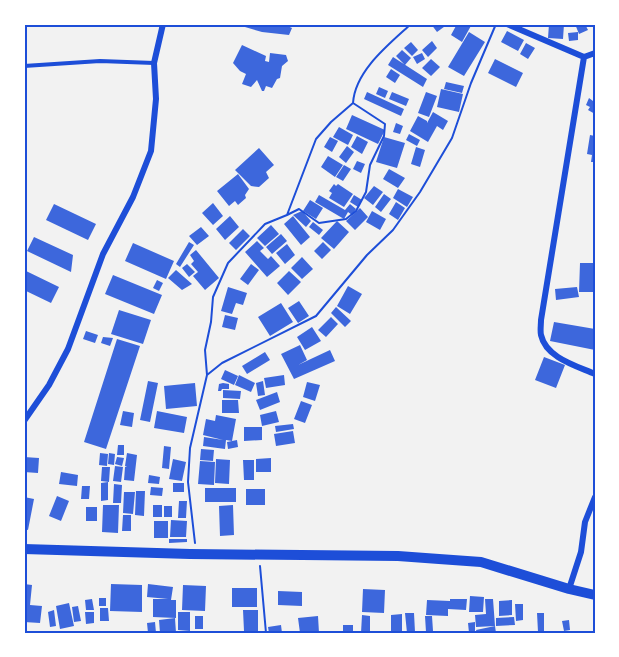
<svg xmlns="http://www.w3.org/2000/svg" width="619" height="657" font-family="Signika,sans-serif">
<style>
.building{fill:#3d67dc}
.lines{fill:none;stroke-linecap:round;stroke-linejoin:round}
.path{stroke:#1d4ed8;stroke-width:2}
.service{stroke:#1d4ed8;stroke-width:4}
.minor{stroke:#1d4ed8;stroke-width:6}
.secondary{stroke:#1d4ed8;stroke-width:10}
.neatline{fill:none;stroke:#1d4ed8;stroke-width:2}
</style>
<rect width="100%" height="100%" fill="#f2f2f2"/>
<path class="building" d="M 245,24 L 283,24 L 292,28 L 289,35 L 262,32 L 245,27 Z
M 431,24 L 448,24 L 437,32 Z
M 457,24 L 472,24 L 462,42 L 451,35 Z
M 549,24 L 564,24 L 563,39 L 548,38 Z
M 575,24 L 585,24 L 588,30 L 579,34 Z
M 507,31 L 524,40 L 518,51 L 501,42 Z
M 469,32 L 485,42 L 464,76 L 448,67 Z
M 578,32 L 578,40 L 569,41 L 568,33 Z
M 432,41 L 437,48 L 428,57 L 422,50 Z
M 411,42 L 418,50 L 412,56 L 404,48 Z
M 526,43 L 535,48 L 528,59 L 520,54 Z
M 242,45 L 266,56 L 265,61 L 269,62 L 270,53 L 286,55 L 288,61 L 282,66 L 280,78 L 277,79 L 272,88 L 266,86 L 264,91 L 262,91 L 257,80 L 251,87 L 242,84 L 246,74 L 240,71 L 233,63 Z
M 402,50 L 411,58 L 405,65 L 396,56 Z
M 422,53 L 425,59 L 417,64 L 413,57 Z
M 393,57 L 427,79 L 423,87 L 388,65 Z
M 431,59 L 440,67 L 431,76 L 422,68 Z
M 495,59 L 523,73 L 516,87 L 488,73 Z
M 391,69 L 400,75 L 395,83 L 386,77 Z
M 446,82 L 464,86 L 462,93 L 444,89 Z
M 379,87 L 388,91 L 385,98 L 376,94 Z
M 441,89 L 463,94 L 459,112 L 437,107 Z
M 367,92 L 404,109 L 401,116 L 364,99 Z
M 392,92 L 409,99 L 406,106 L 389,99 Z
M 426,92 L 437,96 L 429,117 L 418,113 Z
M 595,97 L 595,114 L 588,110 L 590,107 L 586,105 L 589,98 L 593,101 Z
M 433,112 L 448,121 L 443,130 L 437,126 L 428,142 L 410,131 L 418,116 L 427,121 L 427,123 Z
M 352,115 L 385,130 L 378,144 L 346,129 Z
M 396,123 L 403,126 L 400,134 L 393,132 Z
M 339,127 L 353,135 L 348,145 L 333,137 Z
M 409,134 L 420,140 L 417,146 L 406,140 Z
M 590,135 L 595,136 L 595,162 L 591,162 L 592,155 L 587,154 Z
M 357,136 L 368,142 L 362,154 L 351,147 Z
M 330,137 L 338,141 L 332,152 L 324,147 Z
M 384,137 L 405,143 L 397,168 L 376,162 Z
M 347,146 L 354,152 L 346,163 L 339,157 Z
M 416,147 L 425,150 L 420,167 L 411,164 Z
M 259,148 L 274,165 L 266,172 L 269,178 L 259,187 L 251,186 L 235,170 Z
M 328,156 L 343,165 L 335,177 L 321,167 Z
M 357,161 L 365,164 L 361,173 L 353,169 Z
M 344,165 L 351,169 L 343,181 L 336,177 Z
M 389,169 L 405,178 L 398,188 L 383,179 Z
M 238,174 L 249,189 L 245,195 L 246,198 L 238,205 L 235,201 L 229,206 L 217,191 Z
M 334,184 L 336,186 L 338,184 L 353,194 L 344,207 L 329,198 L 332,193 L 329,191 Z
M 374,186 L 383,192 L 373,205 L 364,198 Z
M 398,189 L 413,197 L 407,207 L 393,198 Z
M 384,194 L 391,199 L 381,212 L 375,207 Z
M 319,195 L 345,210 L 350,204 L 356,209 L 352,215 L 348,212 L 344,219 L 315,202 Z
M 354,195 L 362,200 L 358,207 L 350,202 Z
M 310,200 L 323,208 L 316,219 L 303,211 Z
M 396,202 L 405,208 L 398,220 L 389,214 Z
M 213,203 L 223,216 L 213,225 L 202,213 Z
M 54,204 L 96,224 L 88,240 L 46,220 Z
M 360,208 L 368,217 L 355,230 L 346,221 Z
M 302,211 L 311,221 L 306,227 L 293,215 Z
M 372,211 L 386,219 L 380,230 L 366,222 Z
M 230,216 L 239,227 L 225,240 L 216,229 Z
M 293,216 L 310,237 L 301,245 L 284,224 Z
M 337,221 L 349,232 L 334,249 L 321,238 Z
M 313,222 L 323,230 L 319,235 L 309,227 Z
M 271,225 L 279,234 L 265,246 L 257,238 Z
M 201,227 L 209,236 L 197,245 L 189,236 Z
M 243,229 L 250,236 L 236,250 L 229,243 Z
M 281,234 L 287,241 L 272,254 L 266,247 Z
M 34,237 L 73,255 L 71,272 L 27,251 Z
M 257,241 L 264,248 L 260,251 L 268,259 L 271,256 L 280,266 L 267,277 L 245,252 Z
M 189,242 L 194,245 L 180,267 L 176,264 Z
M 323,242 L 331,250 L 322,259 L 314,251 Z
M 133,243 L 174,261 L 166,279 L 125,261 Z
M 287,244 L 295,255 L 285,264 L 276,253 Z
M 196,250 L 219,278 L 205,290 L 193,276 L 198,272 L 191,264 L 194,261 L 190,255 Z
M 302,257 L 313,269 L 302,279 L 291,268 Z
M 580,263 L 593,263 L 593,292 L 579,292 Z
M 187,264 L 195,272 L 189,277 L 182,268 Z
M 251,264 L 259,270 L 248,285 L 240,279 Z
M 24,270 L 59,287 L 51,303 L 24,290 Z
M 176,270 L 192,284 L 182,290 L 168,278 Z
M 289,271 L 301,282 L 288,295 L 277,283 Z
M 113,275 L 162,295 L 154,314 L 105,294 Z
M 157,280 L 163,283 L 159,291 L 153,288 Z
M 348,286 L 362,294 L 350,314 L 337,306 Z
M 228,287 L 247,293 L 243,305 L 236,303 L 232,314 L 221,311 Z
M 577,287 L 579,297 L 556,300 L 555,289 Z
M 299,301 L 309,316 L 298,323 L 288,308 Z
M 281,303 L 293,322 L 270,336 L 258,317 Z
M 336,307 L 351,321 L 345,327 L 331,313 Z
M 119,310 L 151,320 L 143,344 L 111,334 Z
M 225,315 L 238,318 L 235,330 L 222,327 Z
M 331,317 L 338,324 L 326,337 L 318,330 Z
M 554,322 L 595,329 L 595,350 L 550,341 Z
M 312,327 L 321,341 L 305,350 L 297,337 Z
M 86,331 L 98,335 L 95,343 L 83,339 Z
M 103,337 L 113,338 L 110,346 L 101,343 Z
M 117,339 L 140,346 L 106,449 L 84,442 Z
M 300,345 L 307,360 L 298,365 L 330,350 L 335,361 L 294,379 L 281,354 Z
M 265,352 L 270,360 L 247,374 L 242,366 Z
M 544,357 L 565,365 L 556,388 L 535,380 Z
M 225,370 L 238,376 L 234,385 L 221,379 Z
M 239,375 L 255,383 L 251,392 L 235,385 Z
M 284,375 L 285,385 L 266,388 L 264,378 Z
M 148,381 L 158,383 L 150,422 L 140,420 Z
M 263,381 L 265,395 L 258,396 L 256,383 Z
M 307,382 L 320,385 L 315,401 L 303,397 Z
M 195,383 L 197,406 L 166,409 L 164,386 Z
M 223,383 L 229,384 L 229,389 L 222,389 L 221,391 L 218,391 L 219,384 Z
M 223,390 L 241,391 L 240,399 L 223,398 Z
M 277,392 L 280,402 L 260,410 L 256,400 Z
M 222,400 L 238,400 L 239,413 L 222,413 Z
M 301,401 L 312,405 L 305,423 L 294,419 Z
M 123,411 L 134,413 L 132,427 L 120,425 Z
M 157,411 L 187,417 L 184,433 L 154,428 Z
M 276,411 L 279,422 L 262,426 L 260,415 Z
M 216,415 L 236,419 L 232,441 L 226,440 L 225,449 L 203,446 L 204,437 L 223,440 L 203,435 L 206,419 L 215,421 Z
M 293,424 L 294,429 L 276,432 L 275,426 Z
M 244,427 L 262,427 L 262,440 L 244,441 Z
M 293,431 L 295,443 L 276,446 L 274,434 Z
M 237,440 L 238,447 L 228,449 L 227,442 Z
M 118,445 L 124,445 L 124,455 L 117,455 Z
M 164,446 L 171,447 L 169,469 L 162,468 Z
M 201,449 L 214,450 L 213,461 L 200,460 Z
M 100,453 L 108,454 L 107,466 L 99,465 Z
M 109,453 L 115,454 L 114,465 L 108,464 Z
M 127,453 L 137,455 L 134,481 L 124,480 L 125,467 L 127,467 L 125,466 Z
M 24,457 L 39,458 L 38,473 L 24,472 Z
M 117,457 L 124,458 L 122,466 L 115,464 Z
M 271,458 L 271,472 L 256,472 L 256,459 Z
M 173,459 L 186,462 L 182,481 L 169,479 Z
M 216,459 L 230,460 L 229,484 L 215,483 Z
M 243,460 L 254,460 L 254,480 L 244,480 Z
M 200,461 L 215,462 L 214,485 L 198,484 Z
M 115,466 L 123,467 L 121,482 L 113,481 Z
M 102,467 L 110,467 L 109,482 L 101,481 Z
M 61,472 L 78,475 L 77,486 L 59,484 Z
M 149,475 L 160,477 L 159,484 L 148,483 Z
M 108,482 L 108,500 L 101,501 L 101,483 Z
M 173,483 L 184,483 L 184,492 L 173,492 Z
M 114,484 L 122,485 L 121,503 L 113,503 Z
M 82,486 L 90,486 L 89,499 L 81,499 Z
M 151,487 L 163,488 L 162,496 L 150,495 Z
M 205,488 L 236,488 L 236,502 L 205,502 Z
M 246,489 L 265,489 L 265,505 L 246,505 Z
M 136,491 L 145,491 L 144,516 L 135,515 Z
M 124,492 L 135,492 L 133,514 L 123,513 Z
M 57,496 L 69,501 L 61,521 L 49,516 Z
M 24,497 L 34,499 L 28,530 L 24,529 Z
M 179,501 L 187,501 L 186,518 L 178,518 Z
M 103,505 L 119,505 L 118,533 L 102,532 Z
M 153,505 L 162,505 L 162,517 L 153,517 Z
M 233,505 L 234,535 L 220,536 L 219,506 Z
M 164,506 L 172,506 L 172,517 L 164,517 Z
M 86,507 L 97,507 L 97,521 L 86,521 Z
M 123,515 L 131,515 L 131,531 L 122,531 Z
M 171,520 L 187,521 L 186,537 L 170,537 Z
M 154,521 L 168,521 L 168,538 L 154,538 Z
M 169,539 L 187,539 L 187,542 L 169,543 Z
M 24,584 L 32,585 L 30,605 L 42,606 L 40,623 L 24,622 Z
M 111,584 L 142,585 L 142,612 L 110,611 Z
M 148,584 L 173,587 L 171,600 L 176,600 L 176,618 L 153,617 L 153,599 L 168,599 L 147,597 Z
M 183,585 L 206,586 L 205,611 L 182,610 Z
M 232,588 L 257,588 L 257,607 L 232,607 Z
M 363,589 L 385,590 L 384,613 L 362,612 Z
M 278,591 L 302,592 L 302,606 L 278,605 Z
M 470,596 L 484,597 L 483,612 L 469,612 Z
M 99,598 L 106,598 L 106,606 L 99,606 Z
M 92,599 L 94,610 L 86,610 L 85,600 Z
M 450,599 L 467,599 L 466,610 L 448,609 L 448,616 L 426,615 L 427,600 L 450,601 Z
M 485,599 L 493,599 L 495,626 L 476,627 L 475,615 L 486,614 Z
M 512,600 L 512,615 L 499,616 L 499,601 Z
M 69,603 L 74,626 L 60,629 L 56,606 Z
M 515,604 L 523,604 L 523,620 L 516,621 Z
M 78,606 L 81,621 L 74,622 L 72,607 Z
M 100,608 L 108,608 L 109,621 L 100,621 Z
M 54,610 L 56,626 L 50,627 L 48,612 Z
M 243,610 L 258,610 L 258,631 L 244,631 Z
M 85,612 L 94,612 L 94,623 L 86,624 Z
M 178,612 L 190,612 L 190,631 L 178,630 Z
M 405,613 L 414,613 L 415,632 L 407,633 Z
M 537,613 L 544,613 L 544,631 L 538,632 Z
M 402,614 L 402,633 L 391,633 L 391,615 Z
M 362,615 L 370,616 L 370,633 L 361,633 Z
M 195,616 L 203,616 L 203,629 L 195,629 Z
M 318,616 L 319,633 L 300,633 L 298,618 Z
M 425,616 L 432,616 L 433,631 L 426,632 Z
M 514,617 L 515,625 L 496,626 L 496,618 Z
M 175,618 L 176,633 L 160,633 L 159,620 Z
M 569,620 L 570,630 L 564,631 L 562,621 Z
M 155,622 L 156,633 L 148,633 L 147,623 Z
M 475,622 L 475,633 L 469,633 L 468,623 Z
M 281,625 L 282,633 L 269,633 L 268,627 Z
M 343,625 L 353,625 L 353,633 L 343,633 Z
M 495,626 L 496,633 L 477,633 L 476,630 Z"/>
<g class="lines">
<path class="path" d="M 287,215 L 299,209 L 319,223 L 346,219 L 356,211 L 366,192 L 370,165 L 384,136 L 385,124 L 353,103
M 207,375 L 205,350 L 211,322 L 213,297 L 228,263 L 265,224 L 287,215 L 316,139 L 331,122 L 353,103 C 355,71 388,45 411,24
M 195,543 L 188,482 L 190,448 L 207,375 L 222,363 L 316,316 L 367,255 L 393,230 L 420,192 L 452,138 L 471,83 L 496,24
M 260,566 L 266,633"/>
<path class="service" d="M 24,66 L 100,61 L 154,63"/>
<path class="minor" d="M 507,24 L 584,57 L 595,53
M 584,57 L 541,320 C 541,325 540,331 541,335 C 546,358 577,366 595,374
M 24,421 L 49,385 L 68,349 L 103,254 L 133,197 L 151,151 L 156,99 L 154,63 L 163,24
M 569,589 L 581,552 L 585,522 L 595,497"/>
<path class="secondary" d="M 24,549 L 190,554 L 398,556 L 439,559 L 481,562 L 569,589 L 595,595"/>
</g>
<rect width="619" height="657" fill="none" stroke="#ffffff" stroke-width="51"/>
<rect x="26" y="26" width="568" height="606" class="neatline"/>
</svg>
